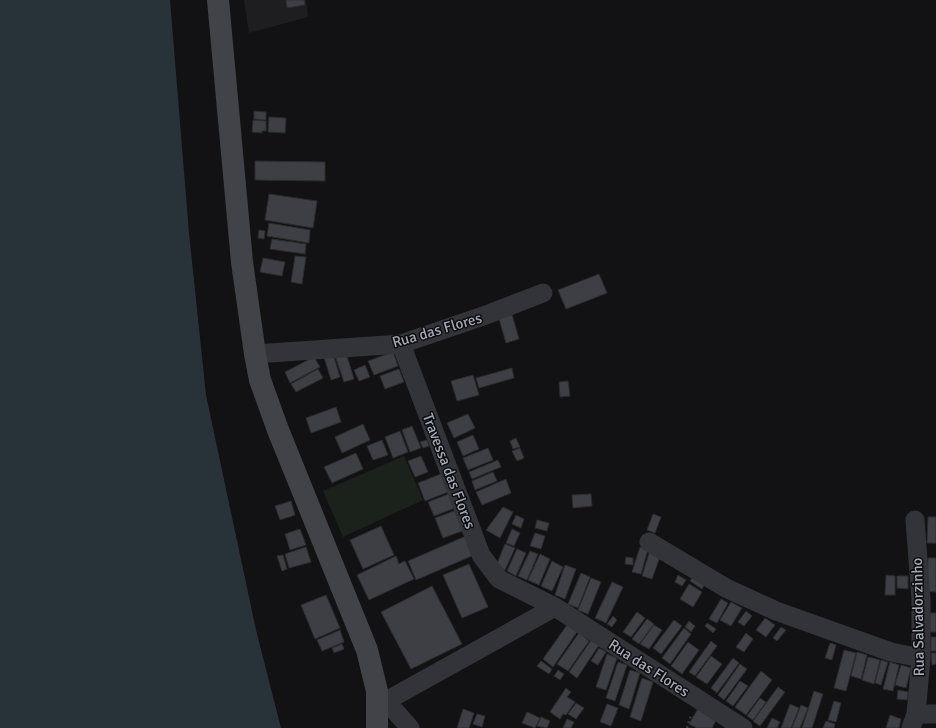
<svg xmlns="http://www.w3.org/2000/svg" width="936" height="728" font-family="Signika,sans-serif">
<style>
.built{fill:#1e1e21}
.green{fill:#1a221b}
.water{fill:#283239}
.building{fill:#3e3f44;stroke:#2c2c30}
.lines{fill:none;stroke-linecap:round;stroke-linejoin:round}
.path{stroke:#393b40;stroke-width:2.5;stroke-dasharray:2 3;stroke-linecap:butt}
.minor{stroke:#333439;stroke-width:19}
.secondary{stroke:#414349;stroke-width:22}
.labels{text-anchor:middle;stroke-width:3;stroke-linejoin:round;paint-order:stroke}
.street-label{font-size:15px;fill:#a3a9b6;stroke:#0d0d0f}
</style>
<rect width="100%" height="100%" fill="#121214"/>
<path class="built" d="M 244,0 L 306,0 L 308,17 L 249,33 Z"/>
<path class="green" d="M 404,456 L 423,500 L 343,537 L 323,491 Z"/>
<path class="water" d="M 0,0 L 170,0 L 189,233 L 206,395 L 256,630 L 281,728 L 0,728 Z"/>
<path class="building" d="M 286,0 L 304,0 L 305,5 L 287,8 Z
M 254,111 L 266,112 L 266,120 L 254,119 Z
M 269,117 L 286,118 L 285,133 L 268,132 Z
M 253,120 L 266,121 L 266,131 L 262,131 L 262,133 L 252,132 Z
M 255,161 L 325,162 L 325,181 L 255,180 Z
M 269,194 L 317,201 L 313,228 L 265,220 Z
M 269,223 L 310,230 L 309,243 L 267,236 Z
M 259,230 L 265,231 L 264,239 L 258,238 Z
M 272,239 L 306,244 L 305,254 L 270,249 Z
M 295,256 L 306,257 L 302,284 L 291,282 Z
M 263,258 L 285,262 L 282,276 L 260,272 Z
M 599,274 L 607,293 L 566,309 L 558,290 Z
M 511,311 L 519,339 L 506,343 L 498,315 Z
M 393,352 L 398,366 L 374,375 L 368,361 Z
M 346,353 L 354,379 L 344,382 L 335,356 Z
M 333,354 L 340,377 L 331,380 L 324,357 Z
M 314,357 L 320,367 L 290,383 L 285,372 Z
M 365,365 L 370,377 L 359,381 L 354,370 Z
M 512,368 L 514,378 L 479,388 L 476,378 Z
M 318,369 L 323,378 L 296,392 L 291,384 Z
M 399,369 L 404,382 L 385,389 L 380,376 Z
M 473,375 L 479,395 L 457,401 L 451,381 Z
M 568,381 L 570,396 L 560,397 L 559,382 Z
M 336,407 L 341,422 L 311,433 L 306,418 Z
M 468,414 L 475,428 L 454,438 L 447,423 Z
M 363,424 L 370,440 L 342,453 L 335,437 Z
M 412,426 L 421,448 L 410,452 L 402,430 Z
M 400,431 L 408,452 L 393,458 L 385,437 Z
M 473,435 L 479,449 L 463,456 L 457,442 Z
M 516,438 L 520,447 L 513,449 L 510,441 Z
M 382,440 L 388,455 L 373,460 L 367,446 Z
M 427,440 L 429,446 L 423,448 L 420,442 Z
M 488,448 L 493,460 L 468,470 L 463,458 Z
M 520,448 L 524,458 L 517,461 L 512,451 Z
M 356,453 L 363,469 L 332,483 L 324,467 Z
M 421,456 L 428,472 L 415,477 L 408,461 Z
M 498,460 L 501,467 L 472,479 L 469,472 Z
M 493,472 L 497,481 L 475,490 L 472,481 Z
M 441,474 L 448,492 L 425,501 L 418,483 Z
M 506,479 L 511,493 L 482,505 L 476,492 Z
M 449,494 L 455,508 L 434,516 L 428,502 Z
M 591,494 L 592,506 L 573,508 L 572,495 Z
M 291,501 L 295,515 L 280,520 L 275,506 Z
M 503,507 L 513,512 L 500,538 L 486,530 Z
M 457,510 L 465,530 L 443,538 L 435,518 Z
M 653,514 L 661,517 L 655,533 L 647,530 Z
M 516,515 L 524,519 L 521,528 L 512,524 Z
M 928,517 L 936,517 L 936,543 L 927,543 Z
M 537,520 L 549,523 L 547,531 L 535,528 Z
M 381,526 L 394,555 L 363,569 L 350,540 Z
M 300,529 L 306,545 L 290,550 L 285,534 Z
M 512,529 L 520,533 L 514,546 L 506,543 Z
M 535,533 L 545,536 L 541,549 L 530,546 Z
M 466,536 L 474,555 L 416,580 L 408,561 Z
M 505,544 L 515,548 L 505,570 L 496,566 Z
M 306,547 L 311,562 L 289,568 L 285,554 Z
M 640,547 L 648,549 L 641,574 L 632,572 Z
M 517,549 L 526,553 L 516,576 L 507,571 Z
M 650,550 L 661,554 L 652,579 L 642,576 Z
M 530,551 L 538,554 L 527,580 L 518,576 Z
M 540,554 L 550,559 L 539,585 L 528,580 Z
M 283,555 L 287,569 L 282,571 L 277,556 Z
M 396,556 L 399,564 L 405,561 L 414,579 L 369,600 L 357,575 Z
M 626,557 L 633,558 L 633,565 L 625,564 Z
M 928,558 L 936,558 L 936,592 L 927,591 Z
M 552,561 L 563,567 L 552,591 L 541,586 Z
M 469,564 L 488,607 L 462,618 L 443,575 Z
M 565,565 L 576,569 L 565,599 L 555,595 Z
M 581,573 L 590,577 L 578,608 L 568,604 Z
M 678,575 L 686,580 L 682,586 L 675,582 Z
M 694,575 L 706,582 L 702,589 L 690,581 Z
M 886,575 L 895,576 L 895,595 L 885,595 Z
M 897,576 L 908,576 L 908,589 L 897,588 Z
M 591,578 L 601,582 L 588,614 L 578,610 Z
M 612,582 L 623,587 L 606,623 L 595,618 Z
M 689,584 L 702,592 L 693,607 L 680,599 Z
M 432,586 L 462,644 L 411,669 L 381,612 Z
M 326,595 L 340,628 L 315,639 L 301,605 Z
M 721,599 L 728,603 L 717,623 L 709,619 Z
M 731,602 L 742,608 L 731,626 L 720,620 Z
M 746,611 L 752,616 L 744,626 L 738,622 Z
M 637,612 L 645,618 L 631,637 L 623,632 Z
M 930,613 L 936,613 L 936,632 L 930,632 Z
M 613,616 L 617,620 L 612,627 L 607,624 Z
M 765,618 L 775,625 L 766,637 L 756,630 Z
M 647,619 L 654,624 L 639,644 L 632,639 Z
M 674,620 L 682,626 L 661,654 L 653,648 Z
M 689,621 L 695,626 L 691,632 L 685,627 Z
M 707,623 L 716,629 L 713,633 L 705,626 Z
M 567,625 L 577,632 L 553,667 L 543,659 Z
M 654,625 L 662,630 L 649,649 L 640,644 Z
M 781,627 L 786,630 L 777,641 L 773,638 Z
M 684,628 L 691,634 L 670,664 L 662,658 Z
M 340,630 L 344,642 L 322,651 L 317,640 Z
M 579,633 L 589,641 L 568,671 L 557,664 Z
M 746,633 L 753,639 L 744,652 L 736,647 Z
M 931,637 L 936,637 L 936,651 L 931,651 Z
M 592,639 L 599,645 L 577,678 L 569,672 Z
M 711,641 L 717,646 L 695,676 L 689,672 Z
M 688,642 L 699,650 L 682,674 L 671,666 Z
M 830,643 L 836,645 L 832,660 L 825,658 Z
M 342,644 L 344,649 L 334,653 L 332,648 Z
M 599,648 L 606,652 L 598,665 L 591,661 Z
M 844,650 L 856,653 L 846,691 L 834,688 Z
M 857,652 L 867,655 L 861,679 L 851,676 Z
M 931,653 L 936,653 L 936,664 L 932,665 Z
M 607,654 L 617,658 L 606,690 L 596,687 Z
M 711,656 L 722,664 L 707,684 L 696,677 Z
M 868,657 L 880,660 L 874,684 L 862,680 Z
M 733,658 L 739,663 L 717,693 L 711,688 Z
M 881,660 L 888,662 L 881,685 L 875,683 Z
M 541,661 L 552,669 L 549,674 L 537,666 Z
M 618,662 L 627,665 L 615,701 L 606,698 Z
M 890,662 L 899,665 L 893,691 L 883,689 Z
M 740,664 L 747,669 L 724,700 L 718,695 Z
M 901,665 L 911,668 L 906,688 L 895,685 Z
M 558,670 L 564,674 L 560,680 L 554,676 Z
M 630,670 L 640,673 L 629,709 L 619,705 Z
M 761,671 L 772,680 L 746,715 L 735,707 Z
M 642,678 L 653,682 L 641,721 L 630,717 Z
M 740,681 L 748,686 L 733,706 L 726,701 Z
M 778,687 L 785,692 L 760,726 L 753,721 Z
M 566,688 L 571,692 L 567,697 L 575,702 L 566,715 L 563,714 L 560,719 L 550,712 Z
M 898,690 L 908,692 L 907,700 L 897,699 Z
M 814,691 L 823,694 L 812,728 L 802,728 Z
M 760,698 L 766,702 L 753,720 L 747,716 Z
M 834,701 L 841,703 L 836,722 L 828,720 Z
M 576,703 L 584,708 L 576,719 L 568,714 Z
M 607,704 L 618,708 L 611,726 L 600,722 Z
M 790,704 L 799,708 L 791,728 L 781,728 Z
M 801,705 L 808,708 L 800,728 L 792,728 Z
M 699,707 L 717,718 L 712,728 L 697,728 L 689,724 Z
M 463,709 L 474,713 L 469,728 L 457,728 Z
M 527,712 L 540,718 L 535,728 L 522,723 Z
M 477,714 L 485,716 L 482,727 L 473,724 Z
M 890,715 L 901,719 L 899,728 L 886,728 Z
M 541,717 L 550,721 L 547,728 L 537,726 Z
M 772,718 L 780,722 L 777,728 L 767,728 Z
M 567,719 L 574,722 L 571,728 L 563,728 Z
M 826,721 L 835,724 L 834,728 L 823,728 Z"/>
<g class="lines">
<path class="path" d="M 687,728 L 691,715"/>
<path class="minor" d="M 401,344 L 481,555 L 499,579 L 555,607 L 743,728
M 255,354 L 401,344 L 486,315 L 543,293
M 915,520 L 921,599 L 921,658 L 916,714
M 649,542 L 726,588 L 776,611 L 891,652 L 921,658
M 378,692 L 410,728
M 386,701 L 555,607
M 911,728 L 916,714 L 936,714"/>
<path class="secondary" d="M 218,0 L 242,262 L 255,354 L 260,380 L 278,430 L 367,650 L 377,691 L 377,728"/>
</g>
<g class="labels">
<g class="street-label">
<text transform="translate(437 330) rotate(-16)" y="5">Rua das Flores</text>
<text transform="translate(449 471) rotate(69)" y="5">Travessa das Flores</text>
<text transform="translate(918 617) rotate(-91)" y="5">Rua Salvadorzinho</text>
<text transform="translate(649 668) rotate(33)" y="5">Rua das Flores</text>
</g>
</g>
</svg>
